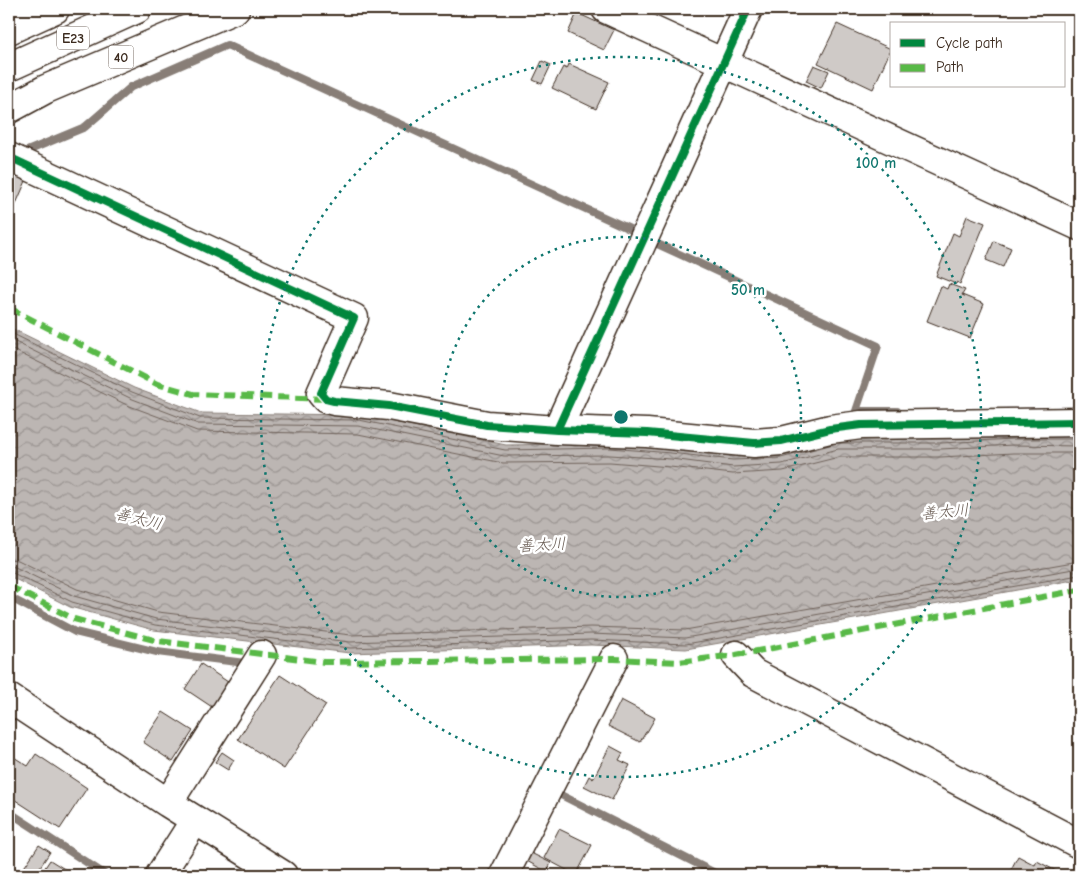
<svg xmlns="http://www.w3.org/2000/svg" width="1088" height="884" font-family="'Comic Neue','Klee One',sans-serif">
<style>
.water{fill:url(#water-waves);stroke:#887e77}
.lines{fill:none;stroke-linecap:round;stroke-linejoin:round}
.shore{stroke:#6f625a;stroke-width:1}
.stream{stroke:#887e77;stroke-width:8}
.building{fill:#cfcac7;stroke:#3b2a1e}
.minor-casing{stroke:#3b2a1e;stroke-width:31}
.major-casing{stroke:#3b2a1e;stroke-width:31}
.highway-casing{stroke:#3b2a1e;stroke-width:31}
.minor{stroke:#fff;stroke-width:28}
.major{stroke:#fff;stroke-width:28}
.highway{stroke:#fff;stroke-width:28}
.quiet{stroke:#58b947;stroke-width:6;stroke-dasharray:12 6;stroke-linecap:butt}
.cycleway-casing{stroke:#fff;stroke-width:11}
.cycleway{stroke:#00873e;stroke-width:8}
.ring{fill:none;stroke:#0f766e;stroke-width:2.5;stroke-dasharray:2.5 5}
.labels{text-anchor:middle;stroke-width:5;stroke-linejoin:round;paint-order:stroke}
.shield{fill:#fff;stroke:#766a62;stroke-width:1}
.shield-label{font-size:14px;font-weight:bold;fill:#3b2a1e}
.water-label{font-size:16px;font-style:italic;fill:#685b52;stroke:#fff}
.centre{fill:#0f766e;stroke:#fff;stroke-width:2.5}
.ring-label{font-size:15px;text-anchor:middle;font-weight:bold;fill:#0f766e;stroke:#fff;stroke-width:5;stroke-linejoin:round;paint-order:stroke}
</style>
<defs>
<pattern id="water-waves" width="16" height="10" patternUnits="userSpaceOnUse" patternTransform="scale(1.25)"><rect width="16" height="10" fill="#bcb6b3"/><path d="M0 5q4-4 8 0t8 0" fill="none" stroke="#9a9491"/></pattern>
</defs>
<rect width="100%" height="100%" fill="#fff"/>
<filter id="ink" filterUnits="userSpaceOnUse"><feTurbulence type="fractalNoise" baseFrequency=".02" numOctaves="2"/><feDisplacementMap in="SourceGraphic" scale="10" xChannelSelector="R" yChannelSelector="G"/><feConvolveMatrix kernelMatrix="1 2 1 2 8 2 1 2 1" color-interpolation-filters="sRGB"/></filter>
<g filter="url(#ink)">
<path class="water" d="M 9,327 L 134,388 L 201,413 L 360,415 L 506,445 L 610,443 L 672,448 L 733,455 L 779,453 L 837,438 L 940,438 L 1012,434 L 1079,435 L 1079,579 L 686,649 L 591,645 L 350,653 L 154,630 L 70,607 L 9,576 Z"/>
<g class="lines">
<path class="shore" d="M 9,332 L 132,392 L 200,418 L 359,420 L 505,450 L 610,448 L 671,453 L 733,460 L 781,458 L 837,443 L 941,443 L 1013,439 L 1079,439
M 9,339 L 130,398 L 198,424 L 358,426 L 504,456 L 610,455 L 671,459 L 733,467 L 782,464 L 838,449 L 941,449 L 1013,445 L 1079,446
M 9,348 L 127,405 L 197,431 L 358,434 L 503,463 L 610,462 L 670,467 L 733,474 L 783,471 L 839,457 L 941,457 L 1013,453 L 1079,453
M 9,559 L 18,560 L 77,589 L 158,612 L 351,635 L 591,627 L 685,630 L 1079,561
M 9,566 L 15,567 L 74,596 L 156,619 L 350,642 L 591,634 L 685,638 L 1079,568
M 9,572 L 13,573 L 72,602 L 155,625 L 350,648 L 591,640 L 686,644 L 1079,575"/>
<path class="stream" d="M 1072,9 L 1079,12
M 20,154 L 85,127 L 131,87 L 227,45 L 634,231
M 651,241 L 878,346 L 856,411 L 897,411
M 9,597 L 75,632 L 157,652 L 245,663
M 557,793 L 719,875
M 9,812 L 106,875"/>
</g>
<path class="building" d="M 577,13 L 614,30 L 604,50 L 568,33 Z
M 837,24 L 891,49 L 873,89 L 818,63 Z
M 542,61 L 551,65 L 542,84 L 533,80 Z
M 569,64 L 609,82 L 596,109 L 552,88 L 563,67 L 567,69 Z
M 814,65 L 829,71 L 821,88 L 806,81 Z
M 9,167 L 29,174 L 9,220 Z
M 967,216 L 985,223 L 960,284 L 957,282 L 956,284 L 936,276 L 953,233 L 959,236 Z
M 994,241 L 1011,248 L 1003,267 L 986,260 Z
M 949,284 L 965,290 L 962,295 L 984,304 L 970,338 L 927,321 L 941,286 L 947,289 Z
M 201,664 L 228,682 L 212,707 L 185,689 Z
M 280,675 L 326,705 L 284,769 L 238,739 Z
M 621,700 L 655,718 L 647,732 L 646,732 L 640,742 L 608,726 Z
M 163,712 L 193,731 L 173,762 L 143,742 Z
M 610,746 L 623,753 L 619,760 L 630,765 L 612,800 L 584,786 L 589,776 L 593,779 Z
M 222,752 L 234,760 L 228,770 L 215,762 Z
M 9,754 L 28,766 L 36,754 L 87,788 L 60,829 L 9,796 Z
M 559,829 L 592,845 L 576,875 L 544,858 Z
M 39,845 L 50,852 L 38,870 L 40,871 L 37,875 L 19,875 Z
M 527,851 L 551,863 L 547,872 L 523,859 Z
M 1018,856 L 1035,865 L 1037,861 L 1060,873 L 1059,875 L 1008,875 Z
M 50,860 L 74,875 L 40,875 Z"/>
<g class="lines">
<defs>
<path id="minor" d="M 606,9 L 1079,226
M 9,157 L 354,318 L 321,393 L 326,399 L 334,401 L 389,406 L 487,425 L 557,430 L 748,9
M 557,430 L 647,433 L 754,443 L 781,441 L 830,429 L 861,425 L 1079,422
M 736,655 L 753,673 L 1079,844
M 9,698 L 168,803 L 283,875
M 168,803 L 262,655
M 160,875 L 195,820
M 504,875 L 614,659"/>
<path id="major" d="M 9,109 L 46,89 L 235,9"/>
<path id="highway" d="M 9,30 L 55,9
M 9,67 L 137,9"/>
</defs>
<use href="#minor" class="minor-casing"/>
<use href="#major" class="major-casing"/>
<use href="#highway" class="highway-casing"/>
<use href="#minor" class="minor"/>
<use href="#major" class="major"/>
<use href="#highway" class="highway"/>
<path class="quiet" d="M 9,308 L 157,384 L 193,394 L 326,399
M 9,586 L 74,619 L 158,641 L 324,662 L 614,659 L 678,662 L 736,655 L 1079,590"/>
<defs>
<path id="cycleway" d="M 9,157 L 354,318 L 321,393 L 326,399 L 334,401 L 389,406 L 487,425 L 557,430 L 748,9
M 557,430 L 647,433 L 754,443 L 781,441 L 830,429 L 861,425 L 1079,422"/>
</defs>
<use href="#cycleway" class="cycleway-casing"/>
<use href="#cycleway" class="cycleway"/>
</g>
</g>
<g class="ring">
<circle cx="621" cy="417" r="180"/>
<circle cx="621" cy="417" r="360"/>
</g>
<g class="labels">
<g class="shield">
<rect x="57" y="26.5" width="32" height="23" rx="4"/>
<rect x="108.5" y="45.5" width="25" height="23" rx="4"/>
</g>
<g class="shield-label">
<text x="73" y="43">E23</text>
<text x="121" y="62">40</text>
</g>
<g class="water-label">
<text transform="translate(945 511) rotate(-5)" y="6">善太川</text>
<text transform="translate(139 518) rotate(14)" y="6">善太川</text>
<text transform="translate(542 544) rotate(-3)" y="6">善太川</text>
</g>
</g>
<circle cx="621" cy="417" r="8" class="centre"/>
<g class="ring-label">
<text x="876" y="168">100 m</text>
<text x="748" y="295">50 m</text>
</g>
<rect width="1088" height="884" fill="none" stroke="#fff" stroke-width="30"/>
<rect x="15" y="15" width="1058" height="854" fill="none" stroke="#3b2a1e" stroke-width="2" filter="url(#ink)"/>
<rect x="890" y="22" width="175" height="65" fill="#ffffff" stroke="#b1aaa5"/>
<rect x="900" y="39" width="25" height="8" fill="#00873e" stroke="#b1aaa5"/>
<text x="936" y="48" font-size="15" fill="#3b2a1e">Cycle path</text>
<rect x="900" y="64" width="25" height="8" fill="#58b947" stroke="#b1aaa5"/>
<text x="936" y="72" font-size="15" fill="#3b2a1e">Path</text>
</svg>
